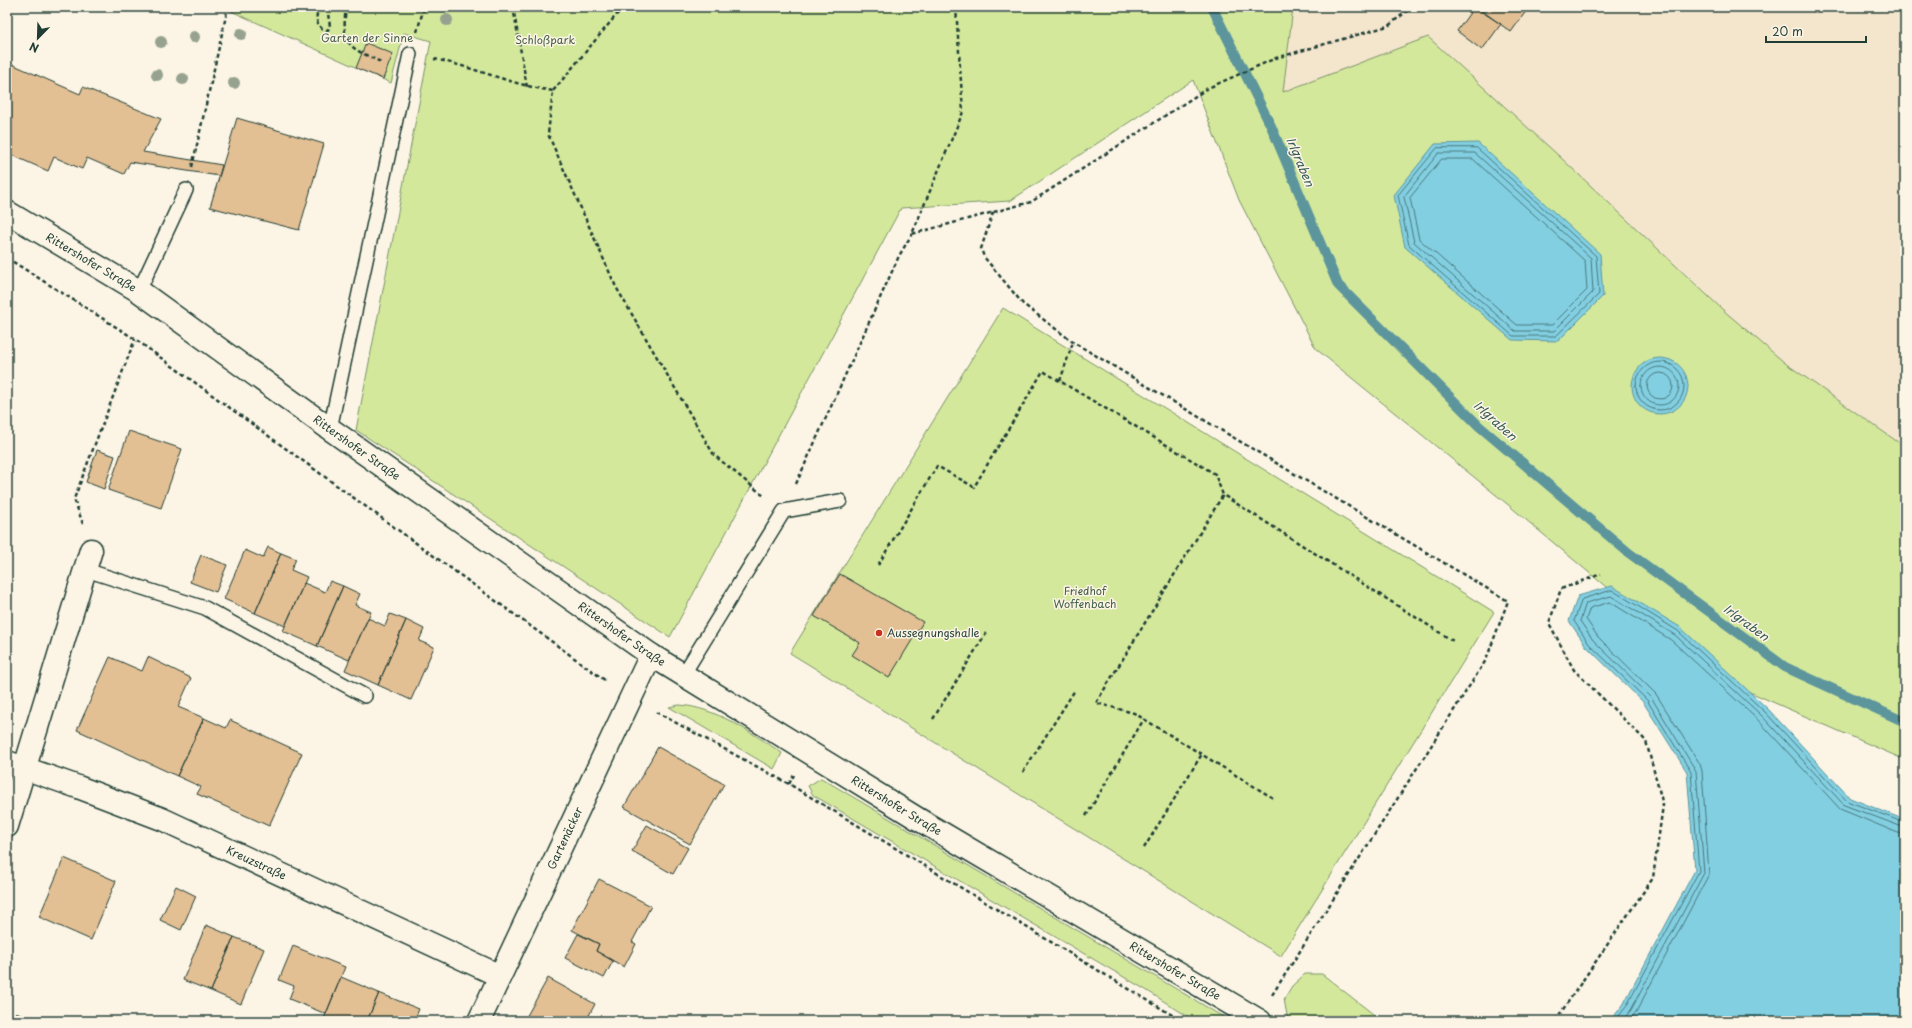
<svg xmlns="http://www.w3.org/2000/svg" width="1912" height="1028" font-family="'Playpen Sans',sans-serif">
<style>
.built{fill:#f4e5cd}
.green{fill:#d4e89c;stroke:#7a9268}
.water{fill:#83cfe2;stroke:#5b959c}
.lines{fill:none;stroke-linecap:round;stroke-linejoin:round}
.shore{stroke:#47777a;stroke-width:1}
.stream{stroke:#5b959c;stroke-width:10}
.building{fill:#e3bf94;stroke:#1f3d34}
.service-casing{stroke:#1f3d34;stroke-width:16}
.minor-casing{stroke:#1f3d34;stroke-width:25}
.path{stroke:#1f3d34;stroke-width:2.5;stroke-dasharray:4 3;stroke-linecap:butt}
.service{stroke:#fcf5e5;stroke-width:13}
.minor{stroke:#fcf5e5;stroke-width:22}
.tree{fill:#96a28f}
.poi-dot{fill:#c8321e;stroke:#fcf5e5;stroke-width:1.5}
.labels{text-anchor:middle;stroke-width:3;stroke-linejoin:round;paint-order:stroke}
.park-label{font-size:11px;fill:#435f49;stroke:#fcf5e5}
.street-label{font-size:11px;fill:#1f3d34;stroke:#fcf5e5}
.poi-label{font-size:11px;fill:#1f3d34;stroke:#fcf5e5;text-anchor:start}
.water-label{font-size:12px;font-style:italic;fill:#335a57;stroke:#fcf5e5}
</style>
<rect width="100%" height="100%" fill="#fcf5e5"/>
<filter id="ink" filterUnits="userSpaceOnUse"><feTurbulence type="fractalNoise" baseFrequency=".025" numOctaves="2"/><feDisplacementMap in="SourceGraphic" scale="8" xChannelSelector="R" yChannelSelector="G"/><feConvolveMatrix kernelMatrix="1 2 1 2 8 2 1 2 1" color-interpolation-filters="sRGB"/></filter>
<g filter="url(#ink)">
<path class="built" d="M 1293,7 L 1905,7 L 1905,447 L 1785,363 L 1723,310 L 1683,271 L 1283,92 Z"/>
<path class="green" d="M 232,7 L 1293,7 L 1283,92 L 1428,37 L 1559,156 L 1723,310 L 1785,363 L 1905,447 L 1905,760 L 1711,675 L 1506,503 L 1316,349 L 1239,200 L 1193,80 L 1010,201 L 901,208 L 670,637 L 356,430 L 431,41 L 404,33 L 391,83 L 231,11 Z
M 1003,308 L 1494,612 L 1281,956 L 790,653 Z
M 679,705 C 715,707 752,733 782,753 L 774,769 L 669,707 Z
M 821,778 L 1230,1021 L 1195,1021 L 1146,990 L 813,795 L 808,786 Z
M 1305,974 L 1322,974 L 1382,1021 L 1288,1021 L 1284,999 L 1292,986 Z"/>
<path class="water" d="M 1478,143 L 1600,254 L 1603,296 L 1558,341 L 1512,340 L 1405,247 L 1394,195 L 1435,144 Z
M1632 386a28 28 0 1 1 56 0a28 28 0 1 1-56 0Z
M 1612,586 L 1680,627 L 1769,710 L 1850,798 L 1905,820 L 1905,1021 L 1610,1021 L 1623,1005 L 1695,870 L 1687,772 L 1643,702 L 1586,646 L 1569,621 L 1578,596 Z"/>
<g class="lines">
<path class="shore" d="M 1477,148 L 1596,256 L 1599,294 L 1556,336 L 1513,336 L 1409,245 L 1398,195 L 1437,148 Z
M 1439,153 L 1475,153 L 1591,258 L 1593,292 L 1554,331 L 1515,331 L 1414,242 L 1404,197 Z
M 1442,159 L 1473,159 L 1585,261 L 1587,290 L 1552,325 L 1517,325 L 1419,239 L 1410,198 Z
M1636 386a24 24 0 1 1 48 0a24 24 0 1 1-48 0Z
M1641 386a19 19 0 1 1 38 0a19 19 0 1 1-38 0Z
M1647 386a13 13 0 1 1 26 0a13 13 0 1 1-26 0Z
M 1615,1021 L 1626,1007 L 1699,871 L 1691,772 L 1647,700 L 1589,644 L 1574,621 L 1582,599 L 1612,590 L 1678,631 L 1766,713 L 1847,801 L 1905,823
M 1622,1021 L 1631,1010 L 1704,873 L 1696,771 L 1651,697 L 1593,640 L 1580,621 L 1586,603 L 1611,596 L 1675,635 L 1762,716 L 1844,805 L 1905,828
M 1629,1021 L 1636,1012 L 1709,874 L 1702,771 L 1700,764 L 1656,694 L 1598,637 L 1586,619 L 1590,608 L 1610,602 L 1671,640 L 1758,720 L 1840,809 L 1898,833 L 1905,834"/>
<path class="stream" d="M 1212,7 L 1271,126 L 1338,285 L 1479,426 L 1629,553 L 1785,667 L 1905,722"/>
</g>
<path class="building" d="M 1474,7 L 1501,24 L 1482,50 L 1457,31 Z
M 1477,7 L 1529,7 L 1511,32 Z
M 366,43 L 393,54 L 383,79 L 356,68 Z
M 7,62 L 80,94 L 83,87 L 161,119 L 143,152 L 222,165 L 219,176 L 130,162 L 124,174 L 87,158 L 82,169 L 54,157 L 48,171 L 7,153 Z
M 237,118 L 324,144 L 299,230 L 210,207 Z
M 129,431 L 182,449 L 161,508 L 108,490 Z
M 97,450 L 115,456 L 104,489 L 86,482 Z
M 268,547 L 281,553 L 255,613 L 224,599 L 245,550 L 263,558 Z
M 281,553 L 296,559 L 291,570 L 307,577 L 285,626 L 255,613 Z
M 201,555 L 227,565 L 216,592 L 190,582 Z
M 840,574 L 923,622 L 889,678 L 852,655 L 860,643 L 814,616 Z
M 330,581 L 343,586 L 317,646 L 283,631 L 304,583 L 325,592 Z
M 343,586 L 360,594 L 355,605 L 371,612 L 349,660 L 317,646 Z
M 390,614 L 406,620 L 378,685 L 345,670 L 368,618 L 385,626 Z
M 406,620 L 424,629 L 419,641 L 434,647 L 411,700 L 378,685 Z
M 110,657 L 142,671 L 148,657 L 191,678 L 178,707 L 204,718 L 177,776 L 77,730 Z
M 204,718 L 226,728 L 230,720 L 302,753 L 269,826 L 197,794 L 201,787 L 177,776 Z
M 658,747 L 724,784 L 690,844 L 624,807 Z
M 647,825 L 688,848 L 673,874 L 632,851 Z
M 64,858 L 116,881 L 91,940 L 39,917 Z
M 599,879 L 651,906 L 632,942 L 636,944 L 624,967 L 596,951 L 599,944 L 572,930 Z
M 176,886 L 196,896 L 181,930 L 160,920 Z
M 206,925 L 234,937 L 211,991 L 183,980 Z
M 578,934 L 599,944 L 596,951 L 613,961 L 604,978 L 565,958 Z
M 234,937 L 264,949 L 241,1004 L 211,991 Z
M 293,946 L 345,967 L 326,1014 L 289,999 L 294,986 L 279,980 Z
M 341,977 L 379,993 L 367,1021 L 323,1021 Z
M 548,978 L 595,1004 L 586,1021 L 524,1021 Z
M 379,993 L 419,1009 L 414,1021 L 367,1021 Z
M 16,1012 L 36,1021 L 12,1021 Z"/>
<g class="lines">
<defs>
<path id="service" d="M 139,291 L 186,190
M 330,429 L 410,54
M 86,570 L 205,608 L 365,696
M 683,675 L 784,511 L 840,501"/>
<g id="minor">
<path id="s1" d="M 7,212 L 139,291 L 330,429 L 651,655 L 918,819 L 1260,1021"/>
<path id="s2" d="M 7,762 L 78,787 L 162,819 L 500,976"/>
<path d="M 7,826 L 91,550"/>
<path id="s3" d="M 479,1021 L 651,655"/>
</g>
</defs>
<use href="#service" class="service-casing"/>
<use href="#minor" class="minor-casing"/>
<path class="path" d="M 320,7 C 315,17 315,21 322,29 L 328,30 L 330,26 L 328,14
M 346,7 C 341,47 349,47 383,63
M 513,7 L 527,87
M 623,7 L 553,91 L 548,134 L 616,287 L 714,455 L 764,496
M 956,7 L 963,112 L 912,234 L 1031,202 L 1208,88 L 1276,58 L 1388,26 L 1412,7
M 417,32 L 424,7
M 434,59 C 474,67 512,85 553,91
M 192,167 L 228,7
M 993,212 L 981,249 L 984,257 L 1023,304 L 1073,342 L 1508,601 L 1486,660 L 1272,995
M 7,258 L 135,339 L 606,681
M 1060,381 L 1073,342
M 796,484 L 899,256 L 912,234
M 83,524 L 74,499 L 135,339
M 878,565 L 937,466 L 974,487 L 1043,371 L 1215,474 L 1223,495
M 656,712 L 789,784 L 1182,1021
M 933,719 L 986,633
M 1023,772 L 1075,690
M 789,784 L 794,775
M 1273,798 L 1134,713 L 1096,703 L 1223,495 L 1453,641
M 1086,816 L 1144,719
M 1144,848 L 1202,754
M 1555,1021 L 1653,878 L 1663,805 L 1646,741 L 1574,670 L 1549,623 L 1561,589 L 1601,574"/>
<use href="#service" class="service"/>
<use href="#minor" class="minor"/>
</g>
<g class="tree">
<circle cx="447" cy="20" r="6"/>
<circle cx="241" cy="34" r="6"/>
<circle cx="194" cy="37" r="6"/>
<circle cx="161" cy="42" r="6"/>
<circle cx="157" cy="75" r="6"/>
<circle cx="183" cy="79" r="6"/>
<circle cx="234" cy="83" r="6"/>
</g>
</g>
<circle class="poi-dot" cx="879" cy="633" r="4"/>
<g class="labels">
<g class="park-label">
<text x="367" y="42">Garten der Sinne</text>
<text x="545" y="44">Schloßpark</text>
<text x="1085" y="595">Friedhof<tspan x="1085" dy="13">Woffenbach</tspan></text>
</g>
<g class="street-label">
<text dy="4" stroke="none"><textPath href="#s1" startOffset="98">Rittershofer Straße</textPath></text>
<text dy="4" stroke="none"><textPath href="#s1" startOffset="422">Rittershofer Straße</textPath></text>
<text dy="4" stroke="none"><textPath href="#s1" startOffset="746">Rittershofer Straße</textPath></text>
<text dy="4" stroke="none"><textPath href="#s1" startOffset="1070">Rittershofer Straße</textPath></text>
<text dy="4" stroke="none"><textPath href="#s3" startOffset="202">Gartenäcker</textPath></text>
<text dy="4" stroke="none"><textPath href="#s2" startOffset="269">Kreuzstraße</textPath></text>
<text dy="4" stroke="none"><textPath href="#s1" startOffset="1394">Rittershofer Straße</textPath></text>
</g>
<g class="poi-label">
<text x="887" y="637">Aussegnungshalle</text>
</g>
<g class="water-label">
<text transform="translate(1300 162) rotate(67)" y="4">Irlgraben</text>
<text transform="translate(1495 421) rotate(42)" y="4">Irlgraben</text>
<text transform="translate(1746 623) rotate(36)" y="4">Irlgraben</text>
</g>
</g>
<rect width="1912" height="1028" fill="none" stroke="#fcf5e5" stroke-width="24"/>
<rect x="12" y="12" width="1888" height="1004" fill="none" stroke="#1f3d34" stroke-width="1.5" filter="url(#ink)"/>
<g transform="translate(38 38) rotate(203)" stroke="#fcf5e5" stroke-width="3" paint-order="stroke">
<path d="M0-3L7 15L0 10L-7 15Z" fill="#1f3d34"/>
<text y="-6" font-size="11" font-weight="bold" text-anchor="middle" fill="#1f3d34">N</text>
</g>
<path d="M1766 36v6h100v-6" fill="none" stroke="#1f3d34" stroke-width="2"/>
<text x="1772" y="36" font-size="12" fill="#1f3d34" stroke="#fcf5e5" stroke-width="3" paint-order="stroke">20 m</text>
</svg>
